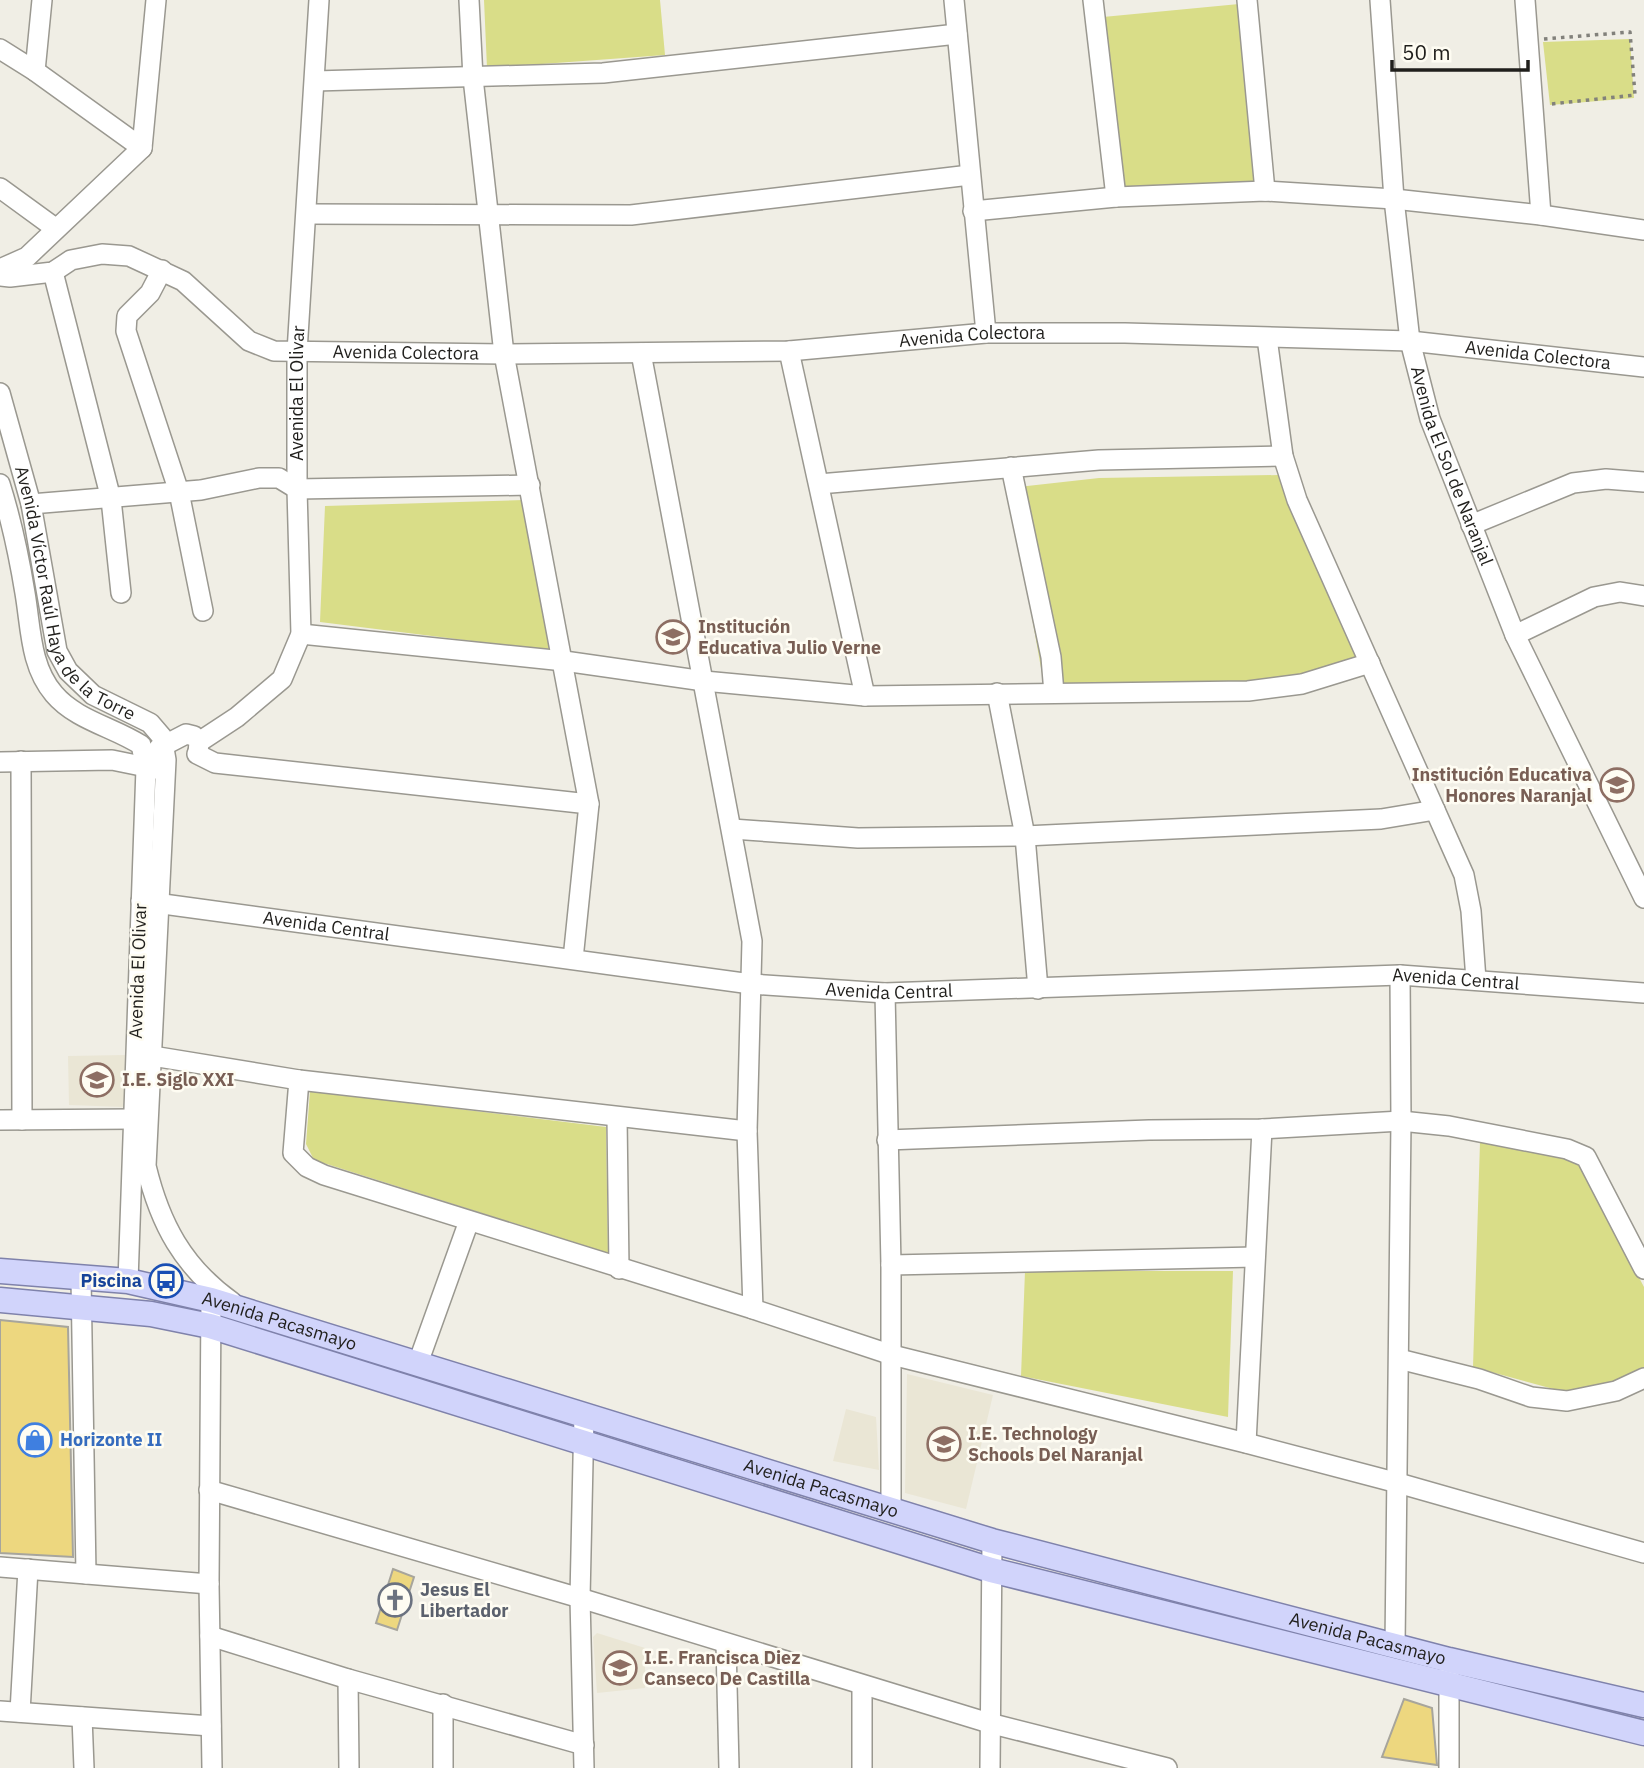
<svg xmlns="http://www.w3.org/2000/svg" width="1644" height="1768" font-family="'IBM Plex Sans',sans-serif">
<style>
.built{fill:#eae6d5}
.green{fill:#d9dd88}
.building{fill:#edd77f;stroke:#a7a59c;stroke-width:2}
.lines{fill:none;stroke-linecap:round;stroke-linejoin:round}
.minor-casing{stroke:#9a9890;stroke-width:22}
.major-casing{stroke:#7f82ab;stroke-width:27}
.path{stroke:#82817b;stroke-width:3.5;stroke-dasharray:3.5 5;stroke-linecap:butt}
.minor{stroke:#fff;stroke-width:19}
.major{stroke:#d1d4fb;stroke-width:24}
.labels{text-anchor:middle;stroke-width:5;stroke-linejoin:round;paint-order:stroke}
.street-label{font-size:18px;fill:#201f1c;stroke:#fefcf2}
.education-label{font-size:18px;font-weight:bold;fill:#785e54;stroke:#fefcf2;text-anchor:start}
.transit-label{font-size:18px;font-weight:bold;fill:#164399;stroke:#fefcf2;text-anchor:end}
.shop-label{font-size:18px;font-weight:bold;fill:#366cbe;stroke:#fefcf2;text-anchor:start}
.worship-label{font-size:18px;font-weight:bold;fill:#5b616d;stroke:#fefcf2;text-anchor:start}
</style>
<rect width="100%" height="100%" fill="#f0eee5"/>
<path class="built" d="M 125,1055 L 124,1107 L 69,1105 L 68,1056 Z
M 907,1374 L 993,1395 L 966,1509 L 905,1493 Z
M 846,1409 L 876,1417 L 879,1470 L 833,1461 Z
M 597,1633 L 645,1648 L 645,1688 L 597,1693 L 593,1637 Z"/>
<path class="green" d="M 484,0 L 660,0 L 665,55 L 487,68 Z
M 1239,4 L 1255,183 L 1124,191 L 1103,17 Z
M 1630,39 L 1634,98 L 1550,105 L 1543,42 Z
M 1279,475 L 1356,658 L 1302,675 L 1245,683 L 1044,685 L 1009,488 L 1099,478 Z
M 524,500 L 553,651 L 320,622 L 325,506 Z
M 310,1091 L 606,1127 L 608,1253 L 314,1160 L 306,1144 Z
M 1480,1142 L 1563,1157 L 1578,1163 L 1644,1287 L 1644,1369 L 1612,1384 L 1568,1393 L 1473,1367 Z
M 1025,1271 L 1233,1271 L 1228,1417 L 1021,1376 Z"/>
<path class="building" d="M 0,1320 L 68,1327 L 73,1557 L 0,1553 Z
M 393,1569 L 414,1577 L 397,1630 L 376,1623 Z
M 1404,1699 L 1432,1708 L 1437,1765 L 1382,1757 Z"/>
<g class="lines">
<defs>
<g id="minor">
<path d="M 469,0 L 473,78 L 504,354 L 589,804 L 573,959"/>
<path d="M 954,0 L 986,333"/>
<path d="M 1093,0 L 1116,197"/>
<path d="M 1247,0 L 1265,191"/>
<path id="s1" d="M 1380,0 L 1394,199 L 1410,341 L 1430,419 L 1515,635 L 1644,898"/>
<path d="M 1525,0 L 1541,215"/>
<path d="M 0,49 L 35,71 L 142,148"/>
<path d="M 35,71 L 42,0"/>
<path d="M 315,81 L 603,73 L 957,34"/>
<path d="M 0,188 L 55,228"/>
<path d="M 973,211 L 1116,197 L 1265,191 L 1394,199 L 1541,215 L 1644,230"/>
<path d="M 307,214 L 631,215 L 970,175"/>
<path d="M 0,269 L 27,257 L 142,148 L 156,0"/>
<path d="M 162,270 L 150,293 L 127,316 L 126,331 L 179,492 L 203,611"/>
<path d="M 53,272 L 111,499 L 121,593"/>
<path id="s2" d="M 0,276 L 10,277 L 53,272 L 71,260 L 102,254 L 129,256 L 183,281 L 249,341 L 274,351 L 504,354 L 789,351 L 986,333 L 1125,333 L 1410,341 L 1644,367"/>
<path d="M 1267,338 L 1283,456 L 1297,500 L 1464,875 L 1471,911 L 1476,980"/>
<path d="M 789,351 L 865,696"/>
<path d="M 641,353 L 752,941 L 747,1131 L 753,1309"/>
<path id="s3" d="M 0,393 L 31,504 L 57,651 L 68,671 L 93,695 L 150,723 L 162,737 L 166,760 L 146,1166 C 160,1224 183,1267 232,1302"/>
<path d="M 1011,467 L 1051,657 L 1054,693"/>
<path d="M 0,484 C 11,519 19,556 25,593 C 31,628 30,666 54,694 C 76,720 113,727 141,745 L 146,768 L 128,1281"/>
<path d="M 819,484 L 1099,460 L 1283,456"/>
<path d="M 31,504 L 201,490 L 259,478 L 279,478 L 297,489 L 530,485"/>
<path d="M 1471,525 L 1573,483 L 1606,479 L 1644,482"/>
<path d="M 301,634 L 564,661 L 704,681 L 865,696 L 1248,691 L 1302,684 L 1370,663"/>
<path d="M 1515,635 L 1594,597 L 1620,592 L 1644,596"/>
<path d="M 997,693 L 1025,836 L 1038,989"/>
<path id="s4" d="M 199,742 L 237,717 L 282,679 L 301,634 L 297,489 L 297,352 L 319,0"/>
<path d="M 155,753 L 159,748 L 186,734 L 194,736 L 199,742 L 198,753"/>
<path d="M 197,754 L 215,763 L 589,804"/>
<path d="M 21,761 L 22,1120"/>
<path d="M 0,762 L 112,760 L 156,769"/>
<path d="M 732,829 L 858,838 L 1025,836 L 1381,819 L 1435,810"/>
<path id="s5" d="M 141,901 L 751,984 L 885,993 L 1400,975 L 1644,993"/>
<path d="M 885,993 L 891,1265 L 891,1511"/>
<path d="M 140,1054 L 299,1080 L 747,1131"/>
<path d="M 299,1080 L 293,1153 L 307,1167 L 324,1175 L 753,1309 L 892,1355 L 1246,1443 L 1398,1483 L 1644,1553"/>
<path d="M 617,1117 L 619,1269"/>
<path d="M 0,1120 L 133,1119"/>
<path d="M 887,1140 L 1149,1130 L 1262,1129 L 1401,1121 L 1449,1126 L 1567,1149 L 1586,1157 L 1644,1269"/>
<path d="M 891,1265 L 1255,1257"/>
<path d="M 81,1278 L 86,1574"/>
<path d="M 211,1300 L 209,1584 L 212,1768"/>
<path d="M 1399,1359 L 1479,1379 L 1531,1397 L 1567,1401 L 1616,1391 L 1644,1378"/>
<path d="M 418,1363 L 469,1221"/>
<path d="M 1246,1443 L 1262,1129"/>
<path d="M 209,1490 L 580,1598 L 989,1723 L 1167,1768"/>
<path d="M 0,1567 L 209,1584"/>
<path d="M 210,1636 L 348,1679 L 584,1745"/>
<path d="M 726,1644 L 729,1768"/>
<path d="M 1395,1646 L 1401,1121 L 1400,975"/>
<path d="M 1449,1671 L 1449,1768"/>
<path d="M 348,1679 L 349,1768"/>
<path d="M 862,1686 L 862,1768"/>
<path d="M 0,1711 L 211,1726"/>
<path d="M 20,1712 L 28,1569"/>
<path d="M 82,1717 L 84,1768"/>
<path d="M 443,1768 L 443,1704"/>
<path d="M 584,1768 L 580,1598 L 584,1415"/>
<path d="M 990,1768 L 992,1541"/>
</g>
<g id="major">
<path id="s6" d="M 0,1271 L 128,1281 L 211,1300 L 992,1541 L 1449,1660 L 1644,1705"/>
<path d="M 0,1300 L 151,1314 L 210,1326 L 991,1570 L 1644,1733"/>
</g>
</defs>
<use href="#minor" class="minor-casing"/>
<use href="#major" class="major-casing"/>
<path class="path" d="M 1544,39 L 1630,32 L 1635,95 L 1551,104"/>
<use href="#minor" class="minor"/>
<use href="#major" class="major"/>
</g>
<defs>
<symbol id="school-ring" viewBox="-11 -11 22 22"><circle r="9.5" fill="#fefcf2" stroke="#8d6e63" stroke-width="1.5"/><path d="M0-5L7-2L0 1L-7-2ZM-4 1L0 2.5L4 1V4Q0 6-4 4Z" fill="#8d6e63"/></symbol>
<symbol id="bus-ring" viewBox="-11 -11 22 22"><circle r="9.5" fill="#fefcf2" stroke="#1a4fb4" stroke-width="1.5"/><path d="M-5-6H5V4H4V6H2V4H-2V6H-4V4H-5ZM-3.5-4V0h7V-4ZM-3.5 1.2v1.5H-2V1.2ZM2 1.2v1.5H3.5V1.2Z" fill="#1a4fb4"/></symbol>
<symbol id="shop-ring" viewBox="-11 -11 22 22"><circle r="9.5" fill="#fefcf2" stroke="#3f7fe0" stroke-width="1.5"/><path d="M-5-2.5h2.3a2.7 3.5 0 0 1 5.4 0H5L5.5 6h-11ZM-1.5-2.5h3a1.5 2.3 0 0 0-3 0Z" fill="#3f7fe0"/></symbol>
<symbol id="church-ring" viewBox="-11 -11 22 22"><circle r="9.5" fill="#fefcf2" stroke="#6b7280" stroke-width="1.5"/><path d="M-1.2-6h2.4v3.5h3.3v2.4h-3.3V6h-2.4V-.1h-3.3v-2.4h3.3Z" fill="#6b7280"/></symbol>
</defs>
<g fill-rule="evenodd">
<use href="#school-ring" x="654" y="618" width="38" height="38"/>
<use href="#school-ring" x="1598" y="766" width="38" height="38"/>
<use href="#school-ring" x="78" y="1061" width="38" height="38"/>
<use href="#bus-ring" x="147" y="1262" width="38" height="38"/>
<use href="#shop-ring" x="16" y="1421" width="38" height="38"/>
<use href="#school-ring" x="925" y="1425" width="38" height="38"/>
<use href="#church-ring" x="376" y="1581" width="38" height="38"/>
<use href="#school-ring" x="601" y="1649" width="38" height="38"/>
</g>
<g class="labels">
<g class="street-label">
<text dy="6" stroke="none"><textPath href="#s2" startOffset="1008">Avenida Colectora</textPath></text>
<text dy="6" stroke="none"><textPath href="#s2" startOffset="441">Avenida Colectora</textPath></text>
<text dy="6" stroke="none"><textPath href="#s2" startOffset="1575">Avenida Colectora</textPath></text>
<text dy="6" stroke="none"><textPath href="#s4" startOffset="394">Avenida El Olivar</textPath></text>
<text dy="6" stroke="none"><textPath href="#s1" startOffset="474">Avenida El Sol de Naranjal</textPath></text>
<text dy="6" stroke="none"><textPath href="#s3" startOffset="222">Avenida Víctor Raúl Haya de la Torre</textPath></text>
<text dy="6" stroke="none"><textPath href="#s5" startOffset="187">Avenida Central</textPath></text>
<text transform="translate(138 971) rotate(-88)" y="6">Avenida El Olivar</text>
<text dy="6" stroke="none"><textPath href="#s5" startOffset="1321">Avenida Central</textPath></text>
<text dy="6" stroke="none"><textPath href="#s5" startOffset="754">Avenida Central</textPath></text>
<text dy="6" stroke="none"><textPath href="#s6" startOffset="285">Avenida Pacasmayo</textPath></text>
<text dy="6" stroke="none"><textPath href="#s6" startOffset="852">Avenida Pacasmayo</textPath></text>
<text dy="6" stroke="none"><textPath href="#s6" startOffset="1419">Avenida Pacasmayo</textPath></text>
</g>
<g class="education-label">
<text x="698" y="633">Institución<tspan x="698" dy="21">Educativa Julio Verne</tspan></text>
<text x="1592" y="781" text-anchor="end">Institución Educativa<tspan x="1592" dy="21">Honores Naranjal</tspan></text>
<text x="122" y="1086">I.E. Siglo XXI</text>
<text x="968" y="1440">I.E. Technology<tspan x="968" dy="21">Schools Del Naranjal</tspan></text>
<text x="644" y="1664">I.E. Francisca Diez<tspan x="644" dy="21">Canseco De Castilla</tspan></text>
</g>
<g class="transit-label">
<text x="142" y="1287">Piscina</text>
</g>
<g class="shop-label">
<text x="60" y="1446">Horizonte II</text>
</g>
<g class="worship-label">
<text x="420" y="1596">Jesus El<tspan x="420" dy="21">Libertador</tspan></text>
</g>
</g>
<path d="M1392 60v10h136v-10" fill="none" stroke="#201f1c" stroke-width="3.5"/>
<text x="1402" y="60" font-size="21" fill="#201f1c" stroke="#fefcf2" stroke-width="5" paint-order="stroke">50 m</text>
</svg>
